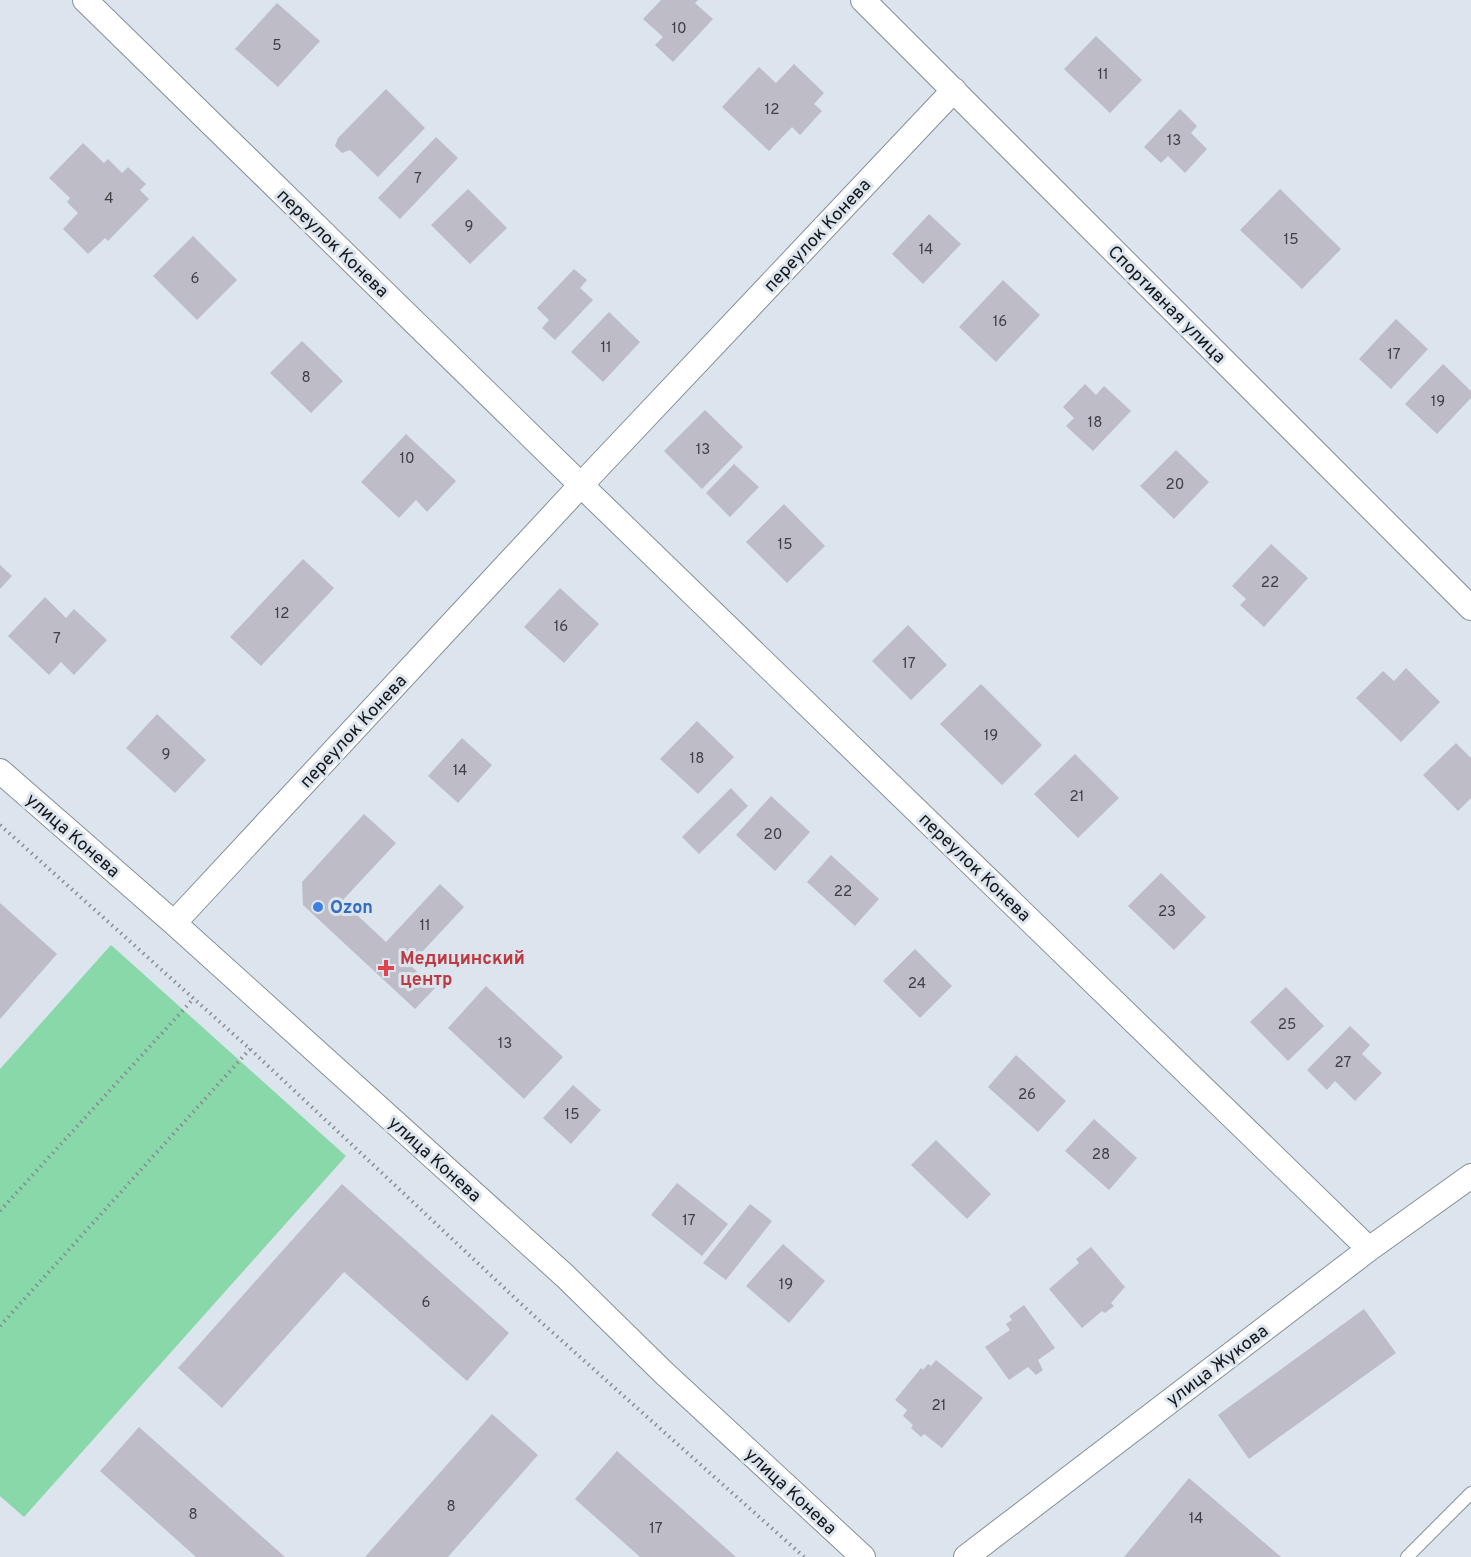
<svg xmlns="http://www.w3.org/2000/svg" width="1471" height="1557" font-family="Overpass,sans-serif">
<style>
.green{fill:#88d8aa}
.building{fill:#bebcc7}
.lines{fill:none;stroke-linecap:round;stroke-linejoin:round}
.service-casing{stroke:#878f96;stroke-width:14}
.minor-casing{stroke:#878f96;stroke-width:26}
.path{stroke:#878d93;stroke-width:4;stroke-dasharray:1.5 4.5;stroke-linecap:butt}
.service{stroke:#fff;stroke-width:12}
.minor{stroke:#fff;stroke-width:24}
.shop-dot{fill:#3f7fe0;stroke:#dce5ed;stroke-width:2}
.health-dot{fill:#e0444e;stroke:#dce5ed;stroke-width:2}
.labels{text-anchor:middle;stroke-width:6;stroke-linejoin:round;paint-order:stroke}
.number-label{font-size:15px;fill:#3e4044}
.street-label{font-size:18px;fill:#141719;stroke:#dce5ed}
.shop-label{font-size:18px;font-weight:bold;fill:#366cbe;stroke:#dce5ed;text-anchor:start}
.health-label{font-size:18px;font-weight:bold;fill:#be3a42;stroke:#dce5ed;text-anchor:start}
</style>
<rect width="100%" height="100%" fill="#dce5ed"/>
<path class="green" d="M 111,945 L 346,1156 L 24,1517 L 0,1496 L 0,1069 Z"/>
<path class="building" d="M 661,0 L 698,0 L 695,3 L 713,19 L 673,62 L 655,45 L 663,37 L 643,19 Z
M 277,3 L 320,41 L 278,87 L 235,49 Z
M 1096,36 L 1142,80 L 1110,113 L 1064,69 Z
M 794,64 L 824,93 L 814,104 L 822,111 L 800,135 L 792,127 L 769,151 L 722,107 L 759,67 L 776,83 Z
M 386,89 L 425,128 L 378,177 L 350,150 L 342,153 L 335,146 L 338,138 Z
M 1180,109 L 1197,126 L 1191,133 L 1207,149 L 1185,173 L 1168,156 L 1161,163 L 1144,147 Z
M 436,137 L 458,158 L 400,219 L 378,198 Z
M 83,143 L 104,163 L 108,159 L 122,173 L 128,167 L 146,184 L 140,190 L 149,199 L 108,241 L 105,238 L 88,254 L 63,229 L 78,213 L 67,202 L 70,198 L 49,178 Z
M 468,189 L 507,228 L 470,264 L 431,225 Z
M 1280,189 L 1341,249 L 1302,289 L 1240,230 Z
M 929,214 L 961,244 L 923,284 L 892,254 Z
M 193,236 L 237,280 L 197,320 L 153,276 Z
M 574,269 L 587,280 L 580,288 L 593,300 L 555,340 L 542,328 L 549,320 L 537,308 Z
M 1003,280 L 1040,315 L 996,362 L 959,327 Z
M 609,312 L 640,342 L 603,382 L 571,352 Z
M 1396,319 L 1428,349 L 1391,389 L 1359,359 Z
M 302,341 L 343,381 L 311,413 L 270,373 Z
M 1443,364 L 1471,391 L 1471,398 L 1437,434 L 1405,404 Z
M 1085,384 L 1096,395 L 1104,386 L 1131,411 L 1093,451 L 1066,426 L 1074,418 L 1063,407 Z
M 705,410 L 743,447 L 702,489 L 664,451 Z
M 406,434 L 456,481 L 427,512 L 416,500 L 399,518 L 361,482 Z
M 1176,450 L 1209,482 L 1174,519 L 1140,486 Z
M 734,464 L 759,487 L 730,517 L 706,493 Z
M 784,504 L 825,546 L 787,583 L 746,542 Z
M 1271,544 L 1308,578 L 1264,627 L 1240,605 L 1246,599 L 1232,586 Z
M 303,559 L 334,588 L 261,666 L 230,637 Z
M 0,565 L 12,576 L 0,589 Z
M 560,588 L 599,624 L 564,663 L 524,627 Z
M 45,597 L 66,618 L 74,609 L 107,640 L 74,675 L 61,662 L 49,675 L 8,636 Z
M 908,625 L 947,665 L 911,700 L 872,661 Z
M 1406,668 L 1440,702 L 1401,742 L 1356,698 L 1383,671 L 1394,681 Z
M 981,684 L 1042,745 L 1002,785 L 940,724 Z
M 157,714 L 206,760 L 175,793 L 126,748 Z
M 697,721 L 734,757 L 698,794 L 660,759 Z
M 462,738 L 492,765 L 458,803 L 428,776 Z
M 1456,743 L 1471,758 L 1471,798 L 1458,811 L 1423,775 Z
M 1075,754 L 1119,798 L 1078,838 L 1034,794 Z
M 731,788 L 748,806 L 699,854 L 682,837 Z
M 771,796 L 810,832 L 775,871 L 736,835 Z
M 364,814 L 396,843 L 342,901 L 386,942 L 440,884 L 464,907 L 410,965 L 435,988 L 415,1009 L 303,905 L 302,882 Z
M 831,855 L 879,899 L 855,926 L 807,882 Z
M 1161,873 L 1206,917 L 1174,950 L 1128,906 Z
M 0,903 L 57,954 L 0,1019 Z
M 915,949 L 952,986 L 920,1018 L 883,981 Z
M 486,986 L 563,1057 L 524,1099 L 448,1028 Z
M 1286,987 L 1324,1026 L 1288,1061 L 1250,1022 Z
M 1350,1026 L 1370,1045 L 1362,1054 L 1382,1073 L 1355,1101 L 1335,1081 L 1327,1090 L 1307,1070 Z
M 1016,1055 L 1066,1101 L 1038,1132 L 988,1087 Z
M 573,1085 L 601,1110 L 571,1144 L 543,1118 Z
M 1094,1119 L 1137,1158 L 1109,1190 L 1065,1151 Z
M 936,1140 L 991,1194 L 967,1219 L 911,1165 Z
M 677,1183 L 728,1224 L 702,1256 L 651,1215 Z
M 342,1184 L 509,1333 L 467,1381 L 344,1272 L 222,1408 L 178,1368 Z
M 750,1204 L 772,1221 L 726,1280 L 703,1263 Z
M 783,1244 L 825,1281 L 789,1323 L 746,1286 Z
M 1091,1247 L 1125,1287 L 1111,1303 L 1114,1306 L 1105,1313 L 1102,1311 L 1082,1328 L 1049,1289 L 1079,1263 L 1076,1259 Z
M 1024,1305 L 1055,1348 L 1038,1360 L 1043,1370 L 1036,1375 L 1028,1367 L 1009,1380 L 985,1347 L 1010,1330 L 1006,1324 L 1012,1320 L 1009,1316 Z
M 1364,1309 L 1396,1353 L 1249,1459 L 1218,1415 Z
M 936,1360 L 983,1398 L 942,1448 L 924,1434 L 921,1437 L 911,1428 L 913,1425 L 903,1416 L 907,1410 L 895,1400 L 921,1368 L 923,1370 L 928,1364 L 931,1366 Z
M 492,1414 L 538,1455 L 448,1557 L 365,1557 Z
M 139,1427 L 285,1557 L 196,1557 L 100,1471 Z
M 617,1451 L 736,1557 L 640,1557 L 575,1499 Z
M 1189,1478 L 1281,1557 L 1124,1557 Z"/>
<g class="lines">
<defs>
<path id="service" d="M 1407,1557 L 1471,1493"/>
<path id="minor" d="M 85,0 L 581,485 L 1369,1249
M 863,0 L 1471,608
M 0,771 L 174,923 L 565,1276 L 664,1373 L 863,1557
M 174,923 L 581,485 L 954,90
M 966,1557 L 1369,1249 L 1471,1176"/>
</defs>
<use href="#service" class="service-casing"/>
<use href="#minor" class="minor-casing"/>
<path class="path" d="M 0,825 L 250,1049 L 533,1315 L 804,1557
M 0,1211 L 194,998
M 0,1326 L 250,1049"/>
<use href="#service" class="service"/>
<use href="#minor" class="minor"/>
</g>
<circle class="shop-dot" cx="318" cy="907" r="6"/>
<path class="health-dot" d="M383 959h6v6h6v6h-6v6h-6v-6h-6v-6h6z"/>
<g class="labels">
<g class="number-label">
<text x="679" y="33">10</text>
<text x="277" y="50">5</text>
<text x="1103" y="79">11</text>
<text x="772" y="114">12</text>
<text x="1174" y="145">13</text>
<text x="418" y="183">7</text>
<text x="109" y="203">4</text>
<text x="469" y="231">9</text>
<text x="1291" y="244">15</text>
<text x="926" y="254">14</text>
<text x="195" y="283">6</text>
<text x="1000" y="326">16</text>
<text x="606" y="352">11</text>
<text x="1394" y="359">17</text>
<text x="306" y="382">8</text>
<text x="1438" y="406">19</text>
<text x="1095" y="427">18</text>
<text x="703" y="454">13</text>
<text x="407" y="463">10</text>
<text x="1175" y="489">20</text>
<text x="785" y="549">15</text>
<text x="1270" y="587">22</text>
<text x="282" y="618">12</text>
<text x="561" y="631">16</text>
<text x="57" y="643">7</text>
<text x="909" y="668">17</text>
<text x="991" y="740">19</text>
<text x="166" y="759">9</text>
<text x="697" y="763">18</text>
<text x="460" y="775">14</text>
<text x="1077" y="801">21</text>
<text x="773" y="839">20</text>
<text x="843" y="896">22</text>
<text x="1167" y="916">23</text>
<text x="425" y="930">11</text>
<text x="917" y="988">24</text>
<text x="1287" y="1029">25</text>
<text x="505" y="1048">13</text>
<text x="1343" y="1067">27</text>
<text x="1027" y="1099">26</text>
<text x="572" y="1119">15</text>
<text x="1101" y="1159">28</text>
<text x="689" y="1225">17</text>
<text x="786" y="1289">19</text>
<text x="426" y="1307">6</text>
<text x="939" y="1410">21</text>
<text x="451" y="1511">8</text>
<text x="193" y="1519">8</text>
<text x="1196" y="1523">14</text>
<text x="656" y="1533">17</text>
</g>
<g class="street-label">
<text transform="translate(817 235) rotate(-47)" y="6">переулок Конева</text>
<text transform="translate(333 243) rotate(44)" y="6">переулок Конева</text>
<text transform="translate(1167 304) rotate(45)" y="6">Спортивная улица</text>
<text transform="translate(353 731) rotate(-47)" y="6">переулок Конева</text>
<text transform="translate(73 835) rotate(41)" y="6">улица Конева</text>
<text transform="translate(975 867) rotate(44)" y="6">переулок Конева</text>
<text transform="translate(435 1159) rotate(42)" y="6">улица Конева</text>
<text transform="translate(1217 1365) rotate(-37)" y="6">улица Жукова</text>
<text transform="translate(791 1491) rotate(43)" y="6">улица Конева</text>
</g>
<g class="shop-label">
<text x="330" y="913">Ozon</text>
</g>
<g class="health-label">
<text x="400" y="964">Медицинский<tspan x="400" dy="21">центр</tspan></text>
</g>
</g>
</svg>
